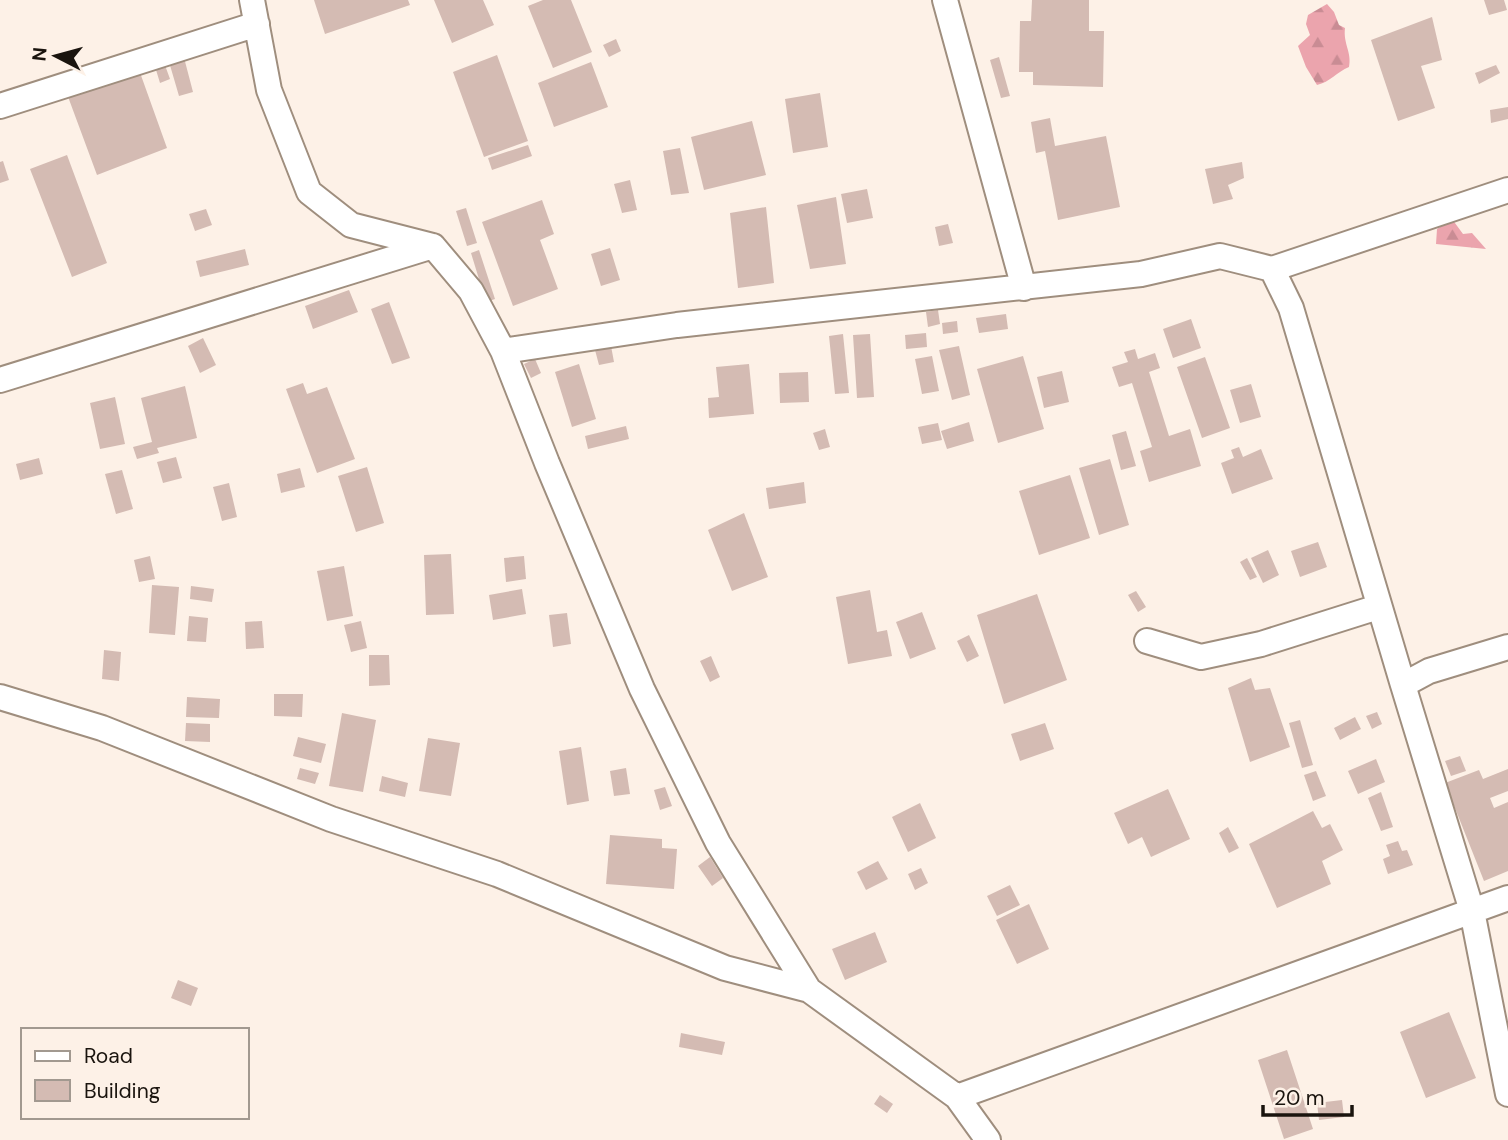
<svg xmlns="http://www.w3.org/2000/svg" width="1508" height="1140" font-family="'DM Sans',sans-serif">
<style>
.forest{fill:url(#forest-firs)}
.building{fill:#d4bbb3}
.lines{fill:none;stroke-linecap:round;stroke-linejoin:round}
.minor-casing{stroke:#9f8e7e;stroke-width:28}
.minor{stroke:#fff;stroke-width:24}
</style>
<defs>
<pattern id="forest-firs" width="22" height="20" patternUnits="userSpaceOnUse" patternTransform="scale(1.75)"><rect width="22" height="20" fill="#eba4ad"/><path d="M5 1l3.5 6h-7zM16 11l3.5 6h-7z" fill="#c98c94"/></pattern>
</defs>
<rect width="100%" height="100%" fill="#fdf1e7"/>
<path class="forest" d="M 1327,4 L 1334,12 L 1339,25 L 1345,28 C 1343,44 1352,52 1349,67 C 1337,72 1330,82 1317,85 L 1306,67 L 1298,46 L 1310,35 L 1306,24 L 1308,15 Z
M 1452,219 L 1463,234 L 1472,233 L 1486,249 L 1436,244 L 1437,229 Z"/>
<path class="building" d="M 314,0 L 408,0 L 410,5 L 325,34 Z
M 434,0 L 483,0 L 494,25 L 452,43 Z
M 543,0 L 571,0 L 592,52 L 553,68 L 528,6 Z
M 1032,0 L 1089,0 L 1089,31 L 1104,31 L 1103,87 L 1033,85 L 1033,72 L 1019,72 L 1020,21 L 1031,21 Z
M 1484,0 L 1504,0 L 1507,10 L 1489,15 Z
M 1432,17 L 1442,60 L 1421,66 L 1435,108 L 1398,121 L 1371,40 Z
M 616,39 L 621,51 L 609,57 L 603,45 Z
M 182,50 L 193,92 L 179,96 L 167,55 Z
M 497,55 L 528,141 L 484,157 L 453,72 Z
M 162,57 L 170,79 L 160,83 L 153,60 Z
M 999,57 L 1010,96 L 1001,98 L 990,60 Z
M 591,62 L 608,107 L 554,127 L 538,83 Z
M 1496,65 L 1500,73 L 1479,84 L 1475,73 Z
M 138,67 L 167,148 L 97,175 L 67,94 Z
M 820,93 L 828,147 L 793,153 L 785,99 Z
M 1508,107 L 1508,119 L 1491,123 L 1490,110 Z
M 1050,118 L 1055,146 L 1106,136 L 1120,207 L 1058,220 L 1045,151 L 1036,153 L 1031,122 Z
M 752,121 L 766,175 L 704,190 L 691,137 Z
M 528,145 L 532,156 L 492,170 L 488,158 Z
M 680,148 L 689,193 L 671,195 L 663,151 Z
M 67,155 L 107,263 L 72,277 L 30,169 Z
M 3,161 L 9,180 L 0,183 L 0,162 Z
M 1242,162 L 1244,178 L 1228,185 L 1233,199 L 1213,204 L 1205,169 Z
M 630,180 L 637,210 L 622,213 L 614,184 Z
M 867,189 L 873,218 L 847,223 L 841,194 Z
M 836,197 L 846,264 L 810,269 L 797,205 Z
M 542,200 L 554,234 L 540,240 L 558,289 L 513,306 L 482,222 Z
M 766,207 L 774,283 L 738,288 L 730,213 Z
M 466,208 L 477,243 L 467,246 L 456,211 Z
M 206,209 L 212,225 L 195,231 L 189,214 Z
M 948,224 L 953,243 L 939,246 L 935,227 Z
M 610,248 L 620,280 L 601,286 L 591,254 Z
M 245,249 L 249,265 L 200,277 L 196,261 Z
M 479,250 L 495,299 L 486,302 L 471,253 Z
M 349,290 L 358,312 L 313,329 L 305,306 Z
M 389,302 L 410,358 L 392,364 L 371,309 Z
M 938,310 L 940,324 L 928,327 L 926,312 Z
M 1006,314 L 1008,329 L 979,333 L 976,318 Z
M 1191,319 L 1201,348 L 1173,358 L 1163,329 Z
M 957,321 L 958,332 L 943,334 L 942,323 Z
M 926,333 L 927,347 L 906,349 L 905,335 Z
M 843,334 L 849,393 L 835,394 L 829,336 Z
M 870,334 L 874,397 L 857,398 L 853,335 Z
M 203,338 L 216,365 L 200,373 L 188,346 Z
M 611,346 L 614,362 L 599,365 L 595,350 Z
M 959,346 L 970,395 L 952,400 L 939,350 Z
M 1135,349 L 1138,359 L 1155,353 L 1160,368 L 1149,372 L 1169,436 L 1190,429 L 1201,466 L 1149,482 L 1140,451 L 1152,447 L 1132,383 L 1119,387 L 1112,367 L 1128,362 L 1124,352 Z
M 932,356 L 939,391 L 922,394 L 915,359 Z
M 1023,356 L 1044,429 L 998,443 L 977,369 Z
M 1205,357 L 1230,428 L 1202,438 L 1177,367 Z
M 535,359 L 541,373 L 531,378 L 524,364 Z
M 579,364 L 596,419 L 572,427 L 555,372 Z
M 749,364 L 754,414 L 709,418 L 708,398 L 719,397 L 716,367 Z
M 1062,371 L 1069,402 L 1044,408 L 1037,377 Z
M 808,372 L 809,402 L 780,403 L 779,373 Z
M 303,383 L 307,394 L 327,387 L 355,459 L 317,473 L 286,389 Z
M 1251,384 L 1261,417 L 1240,423 L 1230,390 Z
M 185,386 L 197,438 L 157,448 L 159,453 L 137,459 L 133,447 L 152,442 L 141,398 Z
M 115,397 L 125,444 L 100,449 L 90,403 Z
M 969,422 L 974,441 L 947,449 L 941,431 Z
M 938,423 L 942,440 L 922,444 L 918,427 Z
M 626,426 L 629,439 L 588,449 L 585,436 Z
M 825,429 L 830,447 L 819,450 L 813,433 Z
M 1126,431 L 1136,466 L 1121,470 L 1112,435 Z
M 1239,447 L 1243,457 L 1261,449 L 1273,479 L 1232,494 L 1221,463 L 1234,458 L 1231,450 Z
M 176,457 L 182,478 L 163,483 L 157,462 Z
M 39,458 L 43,474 L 20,480 L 16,464 Z
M 1110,459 L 1129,525 L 1099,535 L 1079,468 Z
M 367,467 L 384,523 L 356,532 L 338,476 Z
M 300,468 L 305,487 L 281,493 L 277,474 Z
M 122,470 L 133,509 L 116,514 L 105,474 Z
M 1070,475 L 1090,538 L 1039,555 L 1019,491 Z
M 804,482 L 806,503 L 769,509 L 766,488 Z
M 229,483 L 237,517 L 222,521 L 213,487 Z
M 744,513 L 768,577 L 732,591 L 708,530 Z
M 1318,542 L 1327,567 L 1300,577 L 1291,551 Z
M 1268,550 L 1279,575 L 1263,583 L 1251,558 Z
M 451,554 L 454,614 L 426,615 L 424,555 Z
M 150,556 L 155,579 L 139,582 L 134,560 Z
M 524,556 L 526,579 L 506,582 L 504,558 Z
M 1247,558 L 1257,577 L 1250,580 L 1240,562 Z
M 344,566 L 353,616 L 327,621 L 317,571 Z
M 152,585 L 179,587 L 175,635 L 149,633 Z
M 191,586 L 214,589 L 212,602 L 190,599 Z
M 522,589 L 526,614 L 493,620 L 489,595 Z
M 870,590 L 877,632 L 887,630 L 892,656 L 848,664 L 836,597 Z
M 1136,591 L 1146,607 L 1138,612 L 1128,595 Z
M 1037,594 L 1067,680 L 1004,704 L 977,615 Z
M 922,612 L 936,649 L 910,659 L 896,622 Z
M 567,613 L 571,644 L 553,647 L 549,615 Z
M 189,616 L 208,618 L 206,642 L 187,641 Z
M 262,621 L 264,648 L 246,649 L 245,622 Z
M 361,621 L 367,648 L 351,652 L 344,625 Z
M 969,635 L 979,656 L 967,662 L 957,641 Z
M 104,650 L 121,652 L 119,681 L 102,679 Z
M 369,655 L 389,655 L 390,685 L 369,686 Z
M 711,656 L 720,677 L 710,682 L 700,661 Z
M 1251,678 L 1255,690 L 1270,688 L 1290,747 L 1250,762 L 1228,688 Z
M 274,694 L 303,694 L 302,717 L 274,716 Z
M 187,697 L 220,699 L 219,718 L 186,717 Z
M 1377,712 L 1382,724 L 1372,729 L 1366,716 Z
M 342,713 L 376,720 L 363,792 L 329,786 Z
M 1355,717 L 1361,729 L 1340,740 L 1334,728 Z
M 1300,720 L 1313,765 L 1302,768 L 1289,723 Z
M 186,723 L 210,724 L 210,742 L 185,741 Z
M 1045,723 L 1054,749 L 1020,761 L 1011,734 Z
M 298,737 L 326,744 L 321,763 L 293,756 Z
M 428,738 L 460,743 L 451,796 L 419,791 Z
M 581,747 L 589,801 L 567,805 L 559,751 Z
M 1460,756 L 1466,771 L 1451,776 L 1445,761 Z
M 1376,759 L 1385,782 L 1358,794 L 1348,771 Z
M 300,768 L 319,773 L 315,784 L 297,779 Z
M 626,768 L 630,794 L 614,796 L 610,771 Z
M 1508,769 L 1508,791 L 1490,798 L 1494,808 L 1508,802 L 1508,871 L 1484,881 L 1445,783 L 1479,770 L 1483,779 Z
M 1316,771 L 1326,796 L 1313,801 L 1304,775 Z
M 382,776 L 408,783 L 405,797 L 379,791 Z
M 665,787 L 672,806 L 660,810 L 654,790 Z
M 1168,789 L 1190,839 L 1151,857 L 1142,837 L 1128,844 L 1114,813 Z
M 1381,792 L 1393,827 L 1381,831 L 1368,798 Z
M 920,803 L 936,838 L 908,852 L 892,817 Z
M 1313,811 L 1322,828 L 1330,824 L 1343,850 L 1322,861 L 1331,884 L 1277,908 L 1249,844 Z
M 1228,827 L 1239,848 L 1229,853 L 1219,833 Z
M 610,835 L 662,839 L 662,848 L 677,849 L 674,889 L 606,884 Z
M 1398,841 L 1402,851 L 1407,850 L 1413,865 L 1388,874 L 1383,859 L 1390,856 L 1386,845 Z
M 710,857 L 723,878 L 712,886 L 698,866 Z
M 878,861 L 888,879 L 866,890 L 857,872 Z
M 921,868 L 928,883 L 915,890 L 908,874 Z
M 1010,885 L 1020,905 L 997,916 L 987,896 Z
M 1029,904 L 1049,949 L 1017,964 L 996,920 Z
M 875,932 L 887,962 L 845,980 L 832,949 Z
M 178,980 L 198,988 L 191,1006 L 171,998 Z
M 1449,1012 L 1476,1078 L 1426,1098 L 1400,1032 Z
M 681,1033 L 725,1042 L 722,1055 L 679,1047 Z
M 1287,1050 L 1313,1129 L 1284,1139 L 1258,1060 Z
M 880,1095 L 893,1104 L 887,1113 L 874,1104 Z
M 1342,1100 L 1344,1117 L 1319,1120 L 1317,1103 Z"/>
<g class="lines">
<defs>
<path id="minor" d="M 252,0 L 269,90 L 309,192 L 351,225 L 433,246 L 471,291 L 503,351 L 547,463 L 642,689 L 718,843 L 809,990 L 957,1097 L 988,1140
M 945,0 L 1024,288
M 0,106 L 257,24
M 1272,269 L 1508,190
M 503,351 L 677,325 L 1141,274 L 1220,256 L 1272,269 L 1291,308 L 1403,685 L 1429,671 L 1508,647
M 0,380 L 433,246
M 1147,641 L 1201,657 L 1261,644 L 1378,607
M 1403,685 L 1472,911 L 1508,1094
M 0,697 L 102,728 L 331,819 L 497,874 L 725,968 L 809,990
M 957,1097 L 1508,898"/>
</defs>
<use href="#minor" class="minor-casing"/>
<use href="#minor" class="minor"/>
</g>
<rect x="21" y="1028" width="228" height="91" fill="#fdf1e7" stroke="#a29990" stroke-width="2"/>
<rect x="35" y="1051" width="35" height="10" fill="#ffffff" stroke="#a29990" stroke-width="2"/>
<text x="84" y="1063" font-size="21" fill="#1a140e">Road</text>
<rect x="35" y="1080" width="35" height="21" fill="#d4bbb3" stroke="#a29990" stroke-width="2"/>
<text x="84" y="1098" font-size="21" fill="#1a140e">Building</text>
<g transform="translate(56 56) rotate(276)" stroke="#fdf1e7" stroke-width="5" paint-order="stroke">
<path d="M0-5L12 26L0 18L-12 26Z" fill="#1a140e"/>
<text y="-10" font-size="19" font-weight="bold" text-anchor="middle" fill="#1a140e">N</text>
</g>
<path d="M1263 1105v10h89v-10" fill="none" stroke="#1a140e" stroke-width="3.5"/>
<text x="1274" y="1105" font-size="21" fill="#1a140e" stroke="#fdf1e7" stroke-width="5" paint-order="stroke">20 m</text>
</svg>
